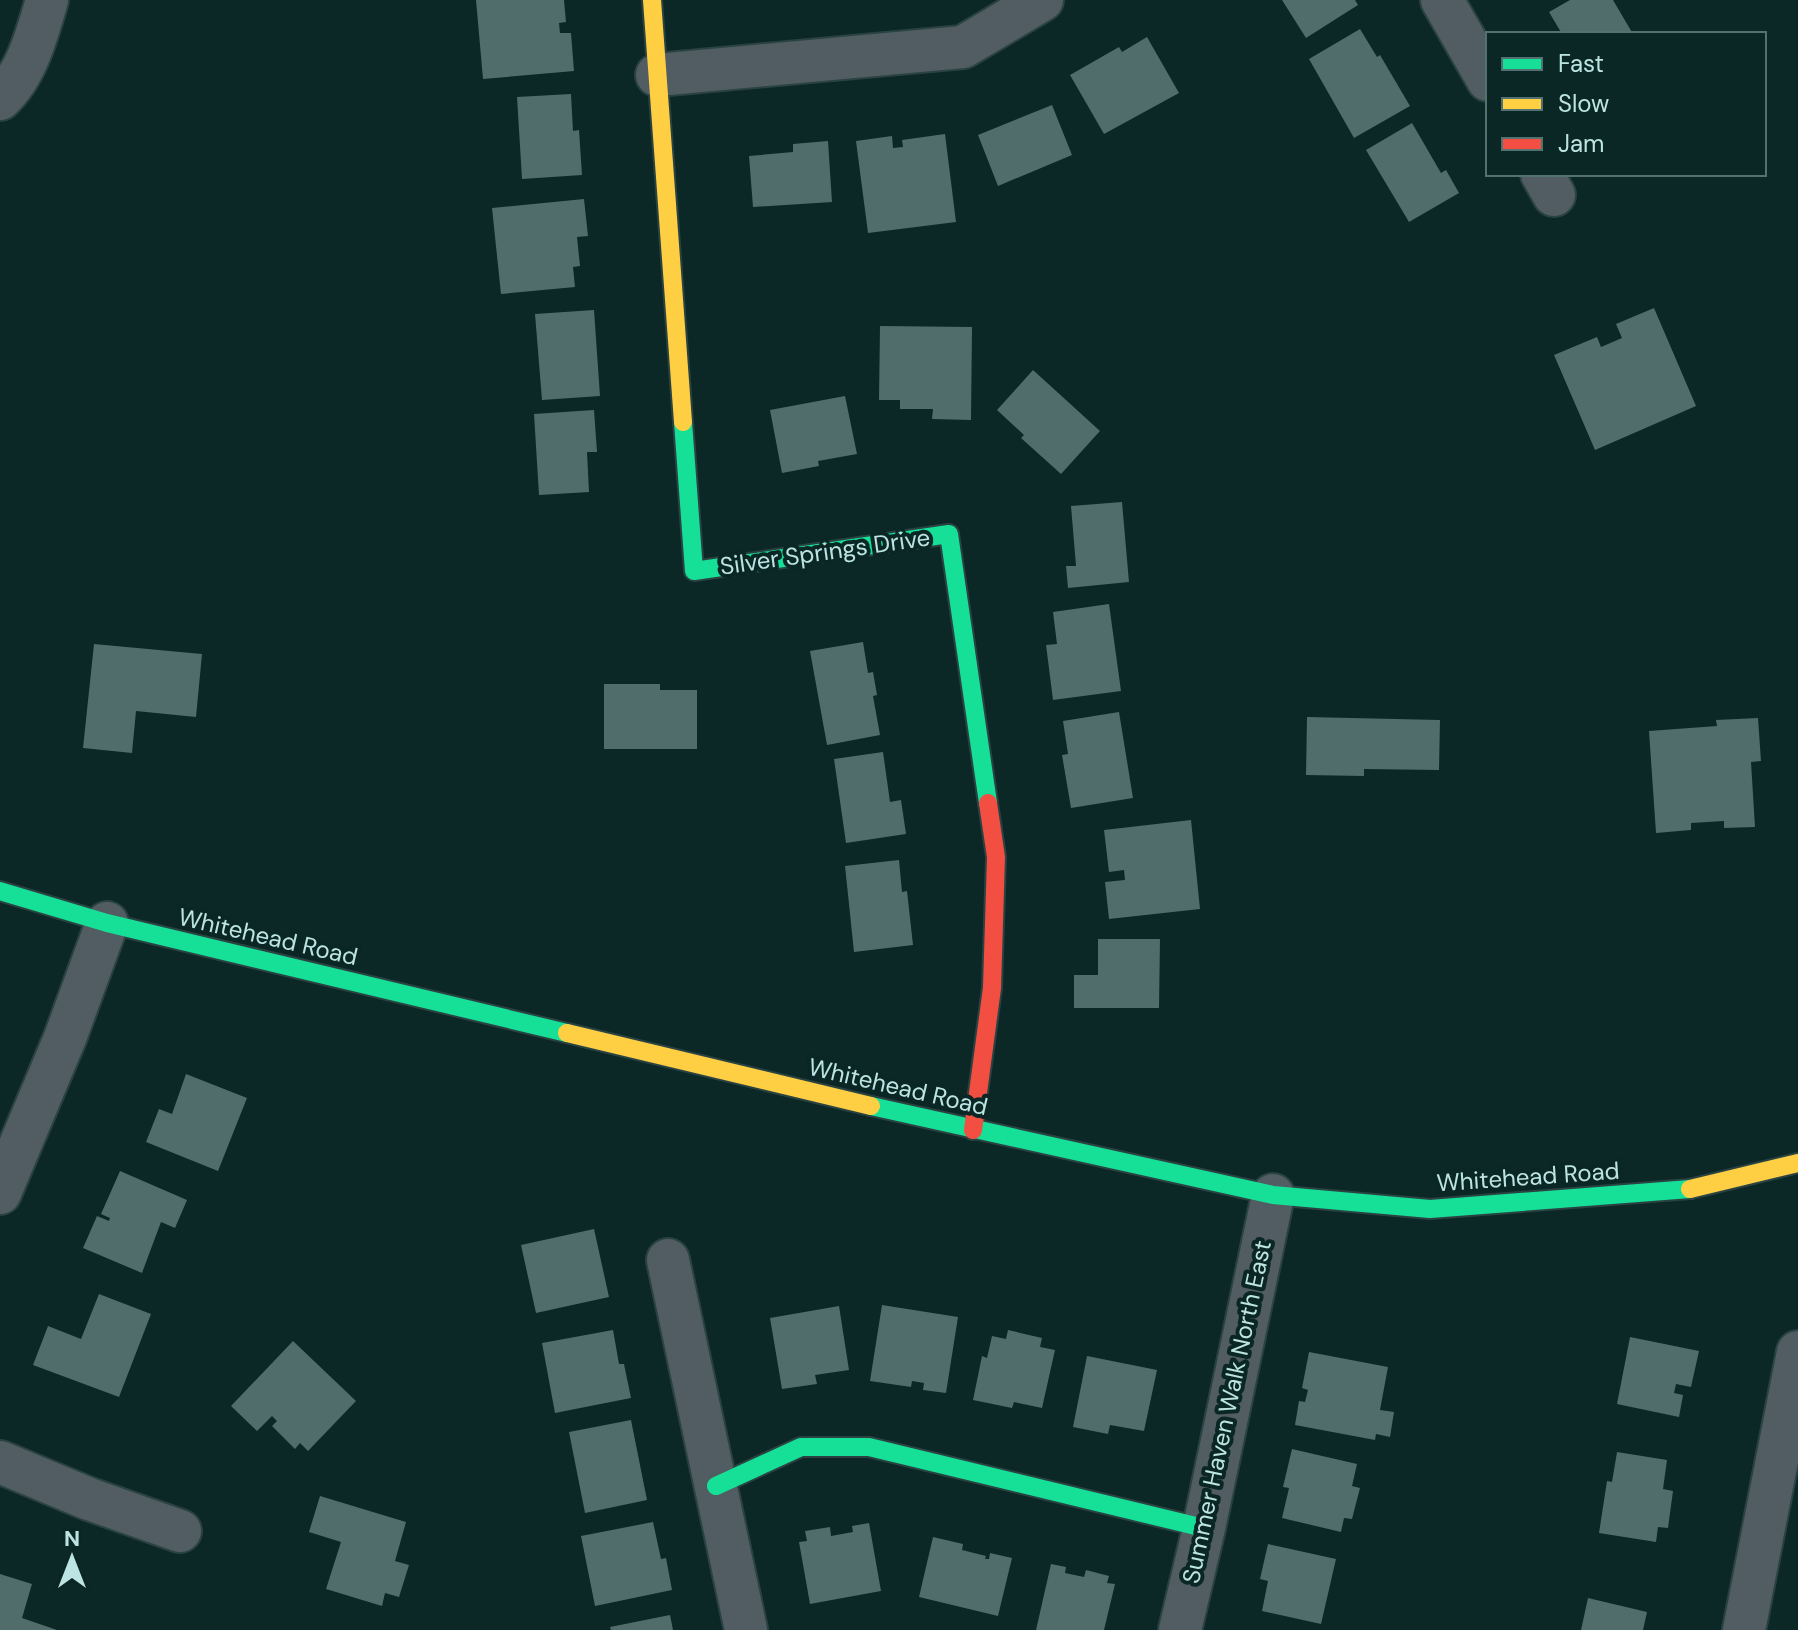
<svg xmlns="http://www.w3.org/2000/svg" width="1798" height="1630" font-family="'DM Sans',sans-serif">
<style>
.building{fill:#506d6b}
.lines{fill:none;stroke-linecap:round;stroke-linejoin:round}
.street-casing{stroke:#2a4342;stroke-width:46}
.fast-casing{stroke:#2a4342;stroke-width:22}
.slow-casing{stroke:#2a4342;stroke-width:22}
.jam-casing{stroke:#2a4342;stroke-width:22}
.street{stroke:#515d62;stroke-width:42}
.fast{stroke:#16e098;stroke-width:18}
.slow{stroke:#ffcf43;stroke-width:18}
.jam{stroke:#f24e42;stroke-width:18}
.labels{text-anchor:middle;stroke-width:8;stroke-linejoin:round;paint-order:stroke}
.street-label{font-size:24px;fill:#bce4e2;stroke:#0a2625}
</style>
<rect width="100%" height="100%" fill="#0b2726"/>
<path class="building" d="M 476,0 L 564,0 L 566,22 L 559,23 L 560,33 L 571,33 L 574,71 L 483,79 Z
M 1282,0 L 1355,0 L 1358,5 L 1306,38 Z
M 1570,0 L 1613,0 L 1633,34 L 1562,34 L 1549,12 Z
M 1360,29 L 1377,57 L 1380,55 L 1410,106 L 1354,138 L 1309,59 Z
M 1147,37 L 1179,93 L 1104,134 L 1070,75 L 1119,47 L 1122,52 Z
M 571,94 L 573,131 L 579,130 L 582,175 L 522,179 L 517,97 Z
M 1052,105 L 1072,155 L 998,186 L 978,135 Z
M 1412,123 L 1441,173 L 1446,170 L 1459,193 L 1409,222 L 1366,150 Z
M 945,134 L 956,222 L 868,233 L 856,141 L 892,136 L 893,148 L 903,147 L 902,140 Z
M 828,141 L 832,202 L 753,207 L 749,156 L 793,152 L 793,144 Z
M 584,199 L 588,236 L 577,237 L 580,266 L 573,267 L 575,287 L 501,294 L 492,208 Z
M 1654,308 L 1696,406 L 1595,450 L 1554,355 L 1597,337 L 1601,347 L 1622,338 L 1616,324 Z
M 594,310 L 600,396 L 542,400 L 535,314 Z
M 880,326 L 972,327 L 971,420 L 932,419 L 933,409 L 900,409 L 900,400 L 879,400 Z
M 1033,370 L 1100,431 L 1061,474 L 1021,438 L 1024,435 L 997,410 Z
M 845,396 L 857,454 L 818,461 L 819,466 L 782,473 L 770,410 Z
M 594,410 L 597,452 L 587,452 L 589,492 L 539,495 L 534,414 Z
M 1122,502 L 1129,582 L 1068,588 L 1066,566 L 1076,566 L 1071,506 Z
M 1109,604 L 1121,691 L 1053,700 L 1046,645 L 1057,644 L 1053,612 Z
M 863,642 L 868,673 L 873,672 L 877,695 L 873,696 L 880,735 L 827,745 L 810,651 Z
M 94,644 L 202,654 L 196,717 L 136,711 L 132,753 L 83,748 Z
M 604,684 L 660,684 L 660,690 L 697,690 L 697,749 L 604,749 Z
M 1119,712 L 1133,798 L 1071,808 L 1062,755 L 1068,754 L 1063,721 Z
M 1307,717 L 1440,720 L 1439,770 L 1364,769 L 1364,776 L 1306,775 Z
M 1758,718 L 1761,761 L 1751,762 L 1755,827 L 1724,828 L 1724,821 L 1691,823 L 1691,830 L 1656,833 L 1649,731 L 1717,726 L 1716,720 Z
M 883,752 L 890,802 L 901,800 L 906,834 L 846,843 L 834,759 Z
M 1191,820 L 1200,909 L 1109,919 L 1105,882 L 1125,880 L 1124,870 L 1109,872 L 1104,830 Z
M 899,860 L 902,892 L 907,891 L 913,945 L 854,952 L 845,866 Z
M 1098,939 L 1160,939 L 1159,1008 L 1074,1008 L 1074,975 L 1098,975 Z
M 186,1074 L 247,1098 L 218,1171 L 146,1142 L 159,1109 L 172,1114 Z
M 120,1171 L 187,1200 L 175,1228 L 161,1222 L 142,1273 L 83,1248 L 97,1216 L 109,1221 L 110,1218 L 101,1214 Z
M 594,1229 L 609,1297 L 536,1313 L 521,1245 Z
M 99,1294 L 151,1314 L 119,1397 L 33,1365 L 48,1326 L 81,1339 Z
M 882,1305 L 958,1317 L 946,1393 L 923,1390 L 924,1383 L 912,1381 L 911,1387 L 870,1381 Z
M 839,1306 L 849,1370 L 815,1375 L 817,1384 L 782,1389 L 770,1318 Z
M 613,1330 L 619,1364 L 624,1364 L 631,1398 L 555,1413 L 542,1343 Z
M 1008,1330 L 1042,1338 L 1040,1347 L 1055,1350 L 1042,1408 L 1014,1402 L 1012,1408 L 973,1400 L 982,1356 L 987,1358 L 992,1336 L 1006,1339 Z
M 1630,1337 L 1699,1351 L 1691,1387 L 1676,1384 L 1674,1393 L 1683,1395 L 1679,1417 L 1617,1404 Z
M 293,1341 L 356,1401 L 308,1451 L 300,1443 L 295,1449 L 272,1426 L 277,1421 L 272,1416 L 257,1431 L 231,1406 Z
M 1309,1352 L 1388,1367 L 1380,1410 L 1394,1412 L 1390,1437 L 1376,1434 L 1375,1440 L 1295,1425 L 1299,1401 L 1305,1402 L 1308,1390 L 1302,1388 Z
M 1087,1356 L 1157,1370 L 1144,1431 L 1110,1425 L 1108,1434 L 1073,1427 Z
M 631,1420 L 647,1500 L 585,1513 L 569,1432 Z
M 1292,1449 L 1357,1464 L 1352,1486 L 1360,1488 L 1352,1519 L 1344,1518 L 1341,1532 L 1282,1518 L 1289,1488 L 1283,1487 Z
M 1617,1452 L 1667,1460 L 1663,1489 L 1673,1491 L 1668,1528 L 1658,1527 L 1656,1542 L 1599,1533 L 1607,1481 L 1612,1482 Z
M 320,1496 L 406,1522 L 395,1561 L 409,1565 L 399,1597 L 385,1593 L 382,1606 L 326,1589 L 341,1542 L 309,1532 Z
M 653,1522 L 661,1559 L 666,1558 L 672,1590 L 595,1606 L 581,1536 Z
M 869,1523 L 881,1591 L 810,1604 L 799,1542 L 807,1541 L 805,1531 L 830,1527 L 831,1536 L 853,1532 L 852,1526 Z
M 933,1537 L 963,1544 L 962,1550 L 986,1556 L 985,1559 L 989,1559 L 990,1553 L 1012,1558 L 998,1616 L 919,1597 Z
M 1268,1544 L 1336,1559 L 1321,1624 L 1262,1611 L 1268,1581 L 1260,1579 Z
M 1051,1564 L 1066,1567 L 1065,1573 L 1084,1577 L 1086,1570 L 1109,1576 L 1107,1583 L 1115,1584 L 1104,1630 L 1036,1630 Z
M 0,1574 L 32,1584 L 22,1618 L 57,1630 L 0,1630 Z
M 1588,1598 L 1647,1612 L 1643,1630 L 1581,1630 Z
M 670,1615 L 673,1630 L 611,1630 L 610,1627 Z"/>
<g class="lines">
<defs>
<path id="street" d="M 1442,0 L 1488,80
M 657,75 L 963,47 L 1042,0
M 0,99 C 27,74 37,34 47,0
M 1542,174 L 1554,195
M 0,1193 L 65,1038 L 107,923
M 668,1260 L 746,1630
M 0,1462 L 89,1499 L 180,1531
M 1180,1630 L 1204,1528 L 1273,1195
M 1744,1630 L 1798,1352"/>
<path id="fast" d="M 683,422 L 694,571 L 949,534 L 988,803
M 0,891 L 107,923 L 567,1033
M 871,1106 L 1273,1195 L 1430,1209 L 1690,1189
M 716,1486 L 801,1447 L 869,1447 L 1204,1528"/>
<path id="slow" d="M 652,0 L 683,422
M 567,1033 L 871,1106
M 1690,1189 L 1798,1163"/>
<path id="jam" d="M 973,1130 L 992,988 L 996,857 L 988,803"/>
</defs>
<use href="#street" class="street-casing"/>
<use href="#fast" class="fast-casing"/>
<use href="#slow" class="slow-casing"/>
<use href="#jam" class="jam-casing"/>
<use href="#street" class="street"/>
<use href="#fast" class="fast"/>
<use href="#slow" class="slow"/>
<use href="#jam" class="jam"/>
</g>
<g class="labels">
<g class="street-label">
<text transform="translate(825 552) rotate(-8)" y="8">Silver Springs Drive</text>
<text transform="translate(268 937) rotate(13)" y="8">Whitehead Road</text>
<text transform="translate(898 1087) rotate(13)" y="8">Whitehead Road</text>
<text transform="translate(1528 1177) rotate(-4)" y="8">Whitehead Road</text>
<text transform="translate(1227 1412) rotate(-78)" y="8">Summer Haven Walk North East</text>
</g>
</g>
<rect x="1486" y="32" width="280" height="144" fill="#0a2625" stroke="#517271" stroke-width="2"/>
<rect x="1502" y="58" width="40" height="12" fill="#16e098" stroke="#517271" stroke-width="2"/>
<text x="1558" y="72" font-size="24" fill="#bce4e2">Fast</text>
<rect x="1502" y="98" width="40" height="12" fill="#ffcf43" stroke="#517271" stroke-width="2"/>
<text x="1558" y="112" font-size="24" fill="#bce4e2">Slow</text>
<rect x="1502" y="138" width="40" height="12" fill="#f24e42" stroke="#517271" stroke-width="2"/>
<text x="1558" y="152" font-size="24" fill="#bce4e2">Jam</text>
<g transform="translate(72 1558)" stroke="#0a2625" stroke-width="6" paint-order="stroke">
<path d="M0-6L14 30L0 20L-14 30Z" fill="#bce4e2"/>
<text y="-12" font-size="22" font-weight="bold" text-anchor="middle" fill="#bce4e2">N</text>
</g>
</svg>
